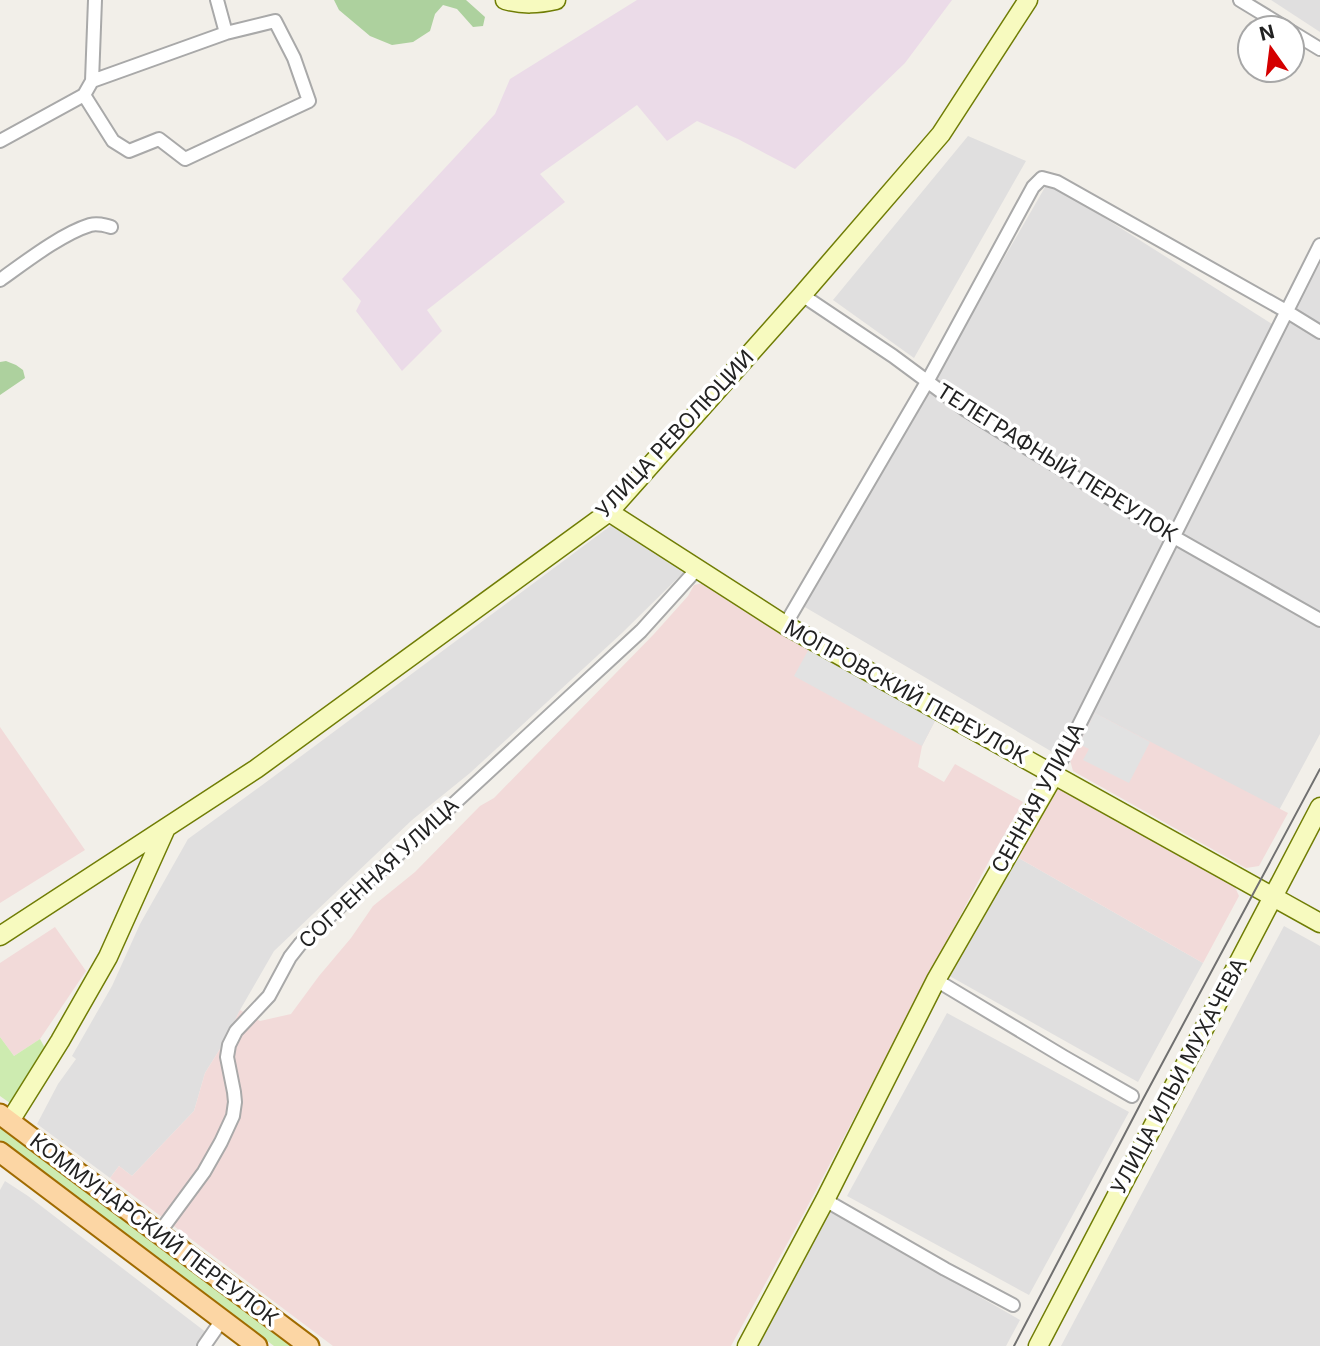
<svg xmlns="http://www.w3.org/2000/svg" width="1320" height="1346" font-family="Inter,sans-serif">
<style>
.residential{fill:#e0dfdf}
.commercial{fill:#f2dad9}
.industrial{fill:#ebdbe8}
.grass{fill:#cdebb0}
.forest{fill:#add19e}
.parking{fill:#e2e2e2}
.lines{fill:none;stroke-linecap:round;stroke-linejoin:round}
.street-casing{stroke:#a9a9a9;stroke-width:16}
.secondary-casing{stroke:#707d05;stroke-width:21}
.primary-casing{stroke:#a06b00;stroke-width:23}
.street{stroke:#fff;stroke-width:12}
.secondary{stroke:#f7fabf;stroke-width:18}
.primary{stroke:#fcd6a4;stroke-width:19}
.tram{stroke:#707070;stroke-width:2}
.labels{text-anchor:middle;stroke-width:7;stroke-linejoin:round;paint-order:stroke}
.street-label{font-size:21px;fill:#222;stroke:#fff}
</style>
<rect width="100%" height="100%" fill="#f2efe9"/>
<path class="residential" d="M 1271,0 L 1320,0 L 1320,32 Z
M 968,136 L 1026,161 L 914,358 L 833,300 Z
M 1048,182 L 1283,331 L 1320,262 L 1320,734 L 1256,853 L 1073,764 L 803,606 Z
M 613,524 L 687,569 L 622,633 L 470,773 L 412,820 L 274,951 L 240,1010 L 225,1041 L 205,1073 L 194,1111 L 132,1176 L 119,1166 L 110,1178 L 37,1124 L 58,1084 L 76,1059 L 72,1056 L 112,986 L 140,924 L 188,839 L 269,780 Z
M 1015,856 L 1203,963 L 1138,1082 L 946,974 Z
M 1284,926 L 1320,946 L 1320,1346 L 1061,1346 Z
M 947,1013 L 1129,1112 L 1029,1295 L 847,1196 Z
M 5,1181 L 28,1196 L 207,1333 L 198,1346 L 0,1346 L 0,1190 Z
M 828,1210 L 1020,1320 L 1006,1346 L 758,1346 Z"/>
<path class="commercial" d="M 703,583 L 810,647 L 937,717 L 922,746 L 918,767 L 944,782 L 955,764 L 1023,802 L 989,861 L 804,1213 L 731,1346 L 333,1346 L 110,1178 L 119,1166 L 132,1176 L 194,1111 L 205,1073 L 225,1041 L 240,1010 L 260,1021 L 291,1014 L 319,976 L 351,938 L 373,906 L 415,872 L 480,806 L 494,798 L 654,634 L 688,596 L 694,585 Z
M 1095,713 L 1288,813 L 1259,866 L 1246,868 L 1073,771 L 1070,760 Z
M 0,727 L 85,850 L 0,903 Z
M 1062,786 L 1235,887 L 1239,896 L 1203,963 L 1015,856 L 1052,790 Z
M 55,927 L 86,971 L 40,1039 L 14,1056 L 0,1037 L 0,963 Z"/>
<path class="industrial" d="M 637,0 L 952,0 L 905,63 L 795,169 L 738,139 L 697,121 L 667,141 L 637,105 L 540,174 L 565,202 L 427,310 L 442,331 L 402,371 L 356,311 L 361,301 L 342,279 L 495,114 L 510,79 Z"/>
<path class="grass" d="M 0,1037 L 14,1056 L 40,1039 L 45,1048 L 44,1057 L 14,1106 L 0,1096 Z
M 0,1125 L 296,1346 L 274,1346 L 0,1140 Z"/>
<path class="forest" d="M 334,0 L 466,0 L 485,17 L 483,26 L 473,27 L 457,9 L 443,5 L 435,14 L 430,31 L 413,42 L 392,45 L 370,36 L 339,10 Z
M 6,361 L 16,365 L 23,370 L 25,378 L 0,395 L 0,362 Z"/>
<path class="parking" d="M 810,647 L 937,717 L 922,746 L 794,676 Z
M 1095,713 L 1150,742 L 1129,783 L 1083,760 L 1089,749 L 1079,744 Z"/>
<g class="lines">
<defs>
<path id="street" d="M 217,0 L 226,33
M 1240,0 L 1286,28
M 1292,32 L 1320,49
M 84,95 L 113,141 L 129,151 L 159,139 L 185,159 L 309,101 L 294,58 L 275,21 L 226,33 L 92,81
M 0,141 L 84,95 L 92,81 L 95,0
M 0,280 C 24,263 61,234 90,225 C 97,223 104,225 111,227
M 802,295 L 893,356 L 966,410 L 1014,440 L 1174,537 L 1320,620
M 785,625 L 927,382 L 1033,187 L 1042,178 L 1057,182 L 1286,311 L 1320,332
M 1054,775 L 1320,245
M 936,980 L 1064,1057 L 1132,1096
M 825,1200 L 945,1269 L 1013,1305
M 159,1233 L 204,1172 L 221,1142 L 233,1116 L 235,1102 L 234,1092 L 227,1057 L 229,1045 L 236,1031 L 269,996 L 290,957 L 301,943 L 347,900 L 420,835 L 641,631 L 697,569
M 204,1346 L 222,1320"/>
<path id="secondary" d="M 505,0 C 523,5 538,4 556,0
M 609,512 L 785,625 L 1320,923
M 0,936 L 256,769 L 609,512 L 802,295 L 941,134 L 1028,0
M 10,1121 L 60,1041 L 108,957 L 166,828
M 747,1346 L 825,1200 L 936,980 L 1054,775
M 1038,1346 L 1320,807"/>
<path id="primary" d="M 0,1114 L 309,1346
M 0,1152 L 257,1346"/>
</defs>
<use href="#street" class="street-casing"/>
<use href="#secondary" class="secondary-casing"/>
<use href="#primary" class="primary-casing"/>
<use href="#street" class="street"/>
<use href="#secondary" class="secondary"/>
<use href="#primary" class="primary"/>
<path class="tram" d="M 1014,1346 L 1142,1101 L 1320,769"/>
</g>
<g class="labels">
<g class="street-label">
<text transform="translate(675 434) rotate(-47)" y="7">УЛИЦА РЕВОЛЮЦИИ</text>
<text transform="translate(1057 463) rotate(32)" y="7">ТЕЛЕГРАФНЫЙ ПЕРЕУЛОК</text>
<text transform="translate(906 692) rotate(29)" y="7">МОПРОВСКИЙ ПЕРЕУЛОК</text>
<text transform="translate(1038 798) rotate(-61)" y="7">СЕННАЯ УЛИЦА</text>
<text transform="translate(379 873) rotate(-43)" y="7">СОГРЕННАЯ УЛИЦА</text>
<text transform="translate(1179 1076) rotate(-62)" y="7">УЛИЦА ИЛЬИ МУХАЧЕВА</text>
<text transform="translate(154 1230) rotate(37)" y="7">КОММУНАРСКИЙ ПЕРЕУЛОК</text>
</g>
</g>
<g transform="translate(1271 49) rotate(346)"><circle r="33" fill="#ffffff" stroke="#a7a7a7" stroke-width="2"/>
<path d="M0-5L12 26L0 18L-12 26Z" fill="#d40000"/>
<text y="-10" font-size="19" font-weight="bold" text-anchor="middle" fill="#222222">N</text>
</g>
</svg>
